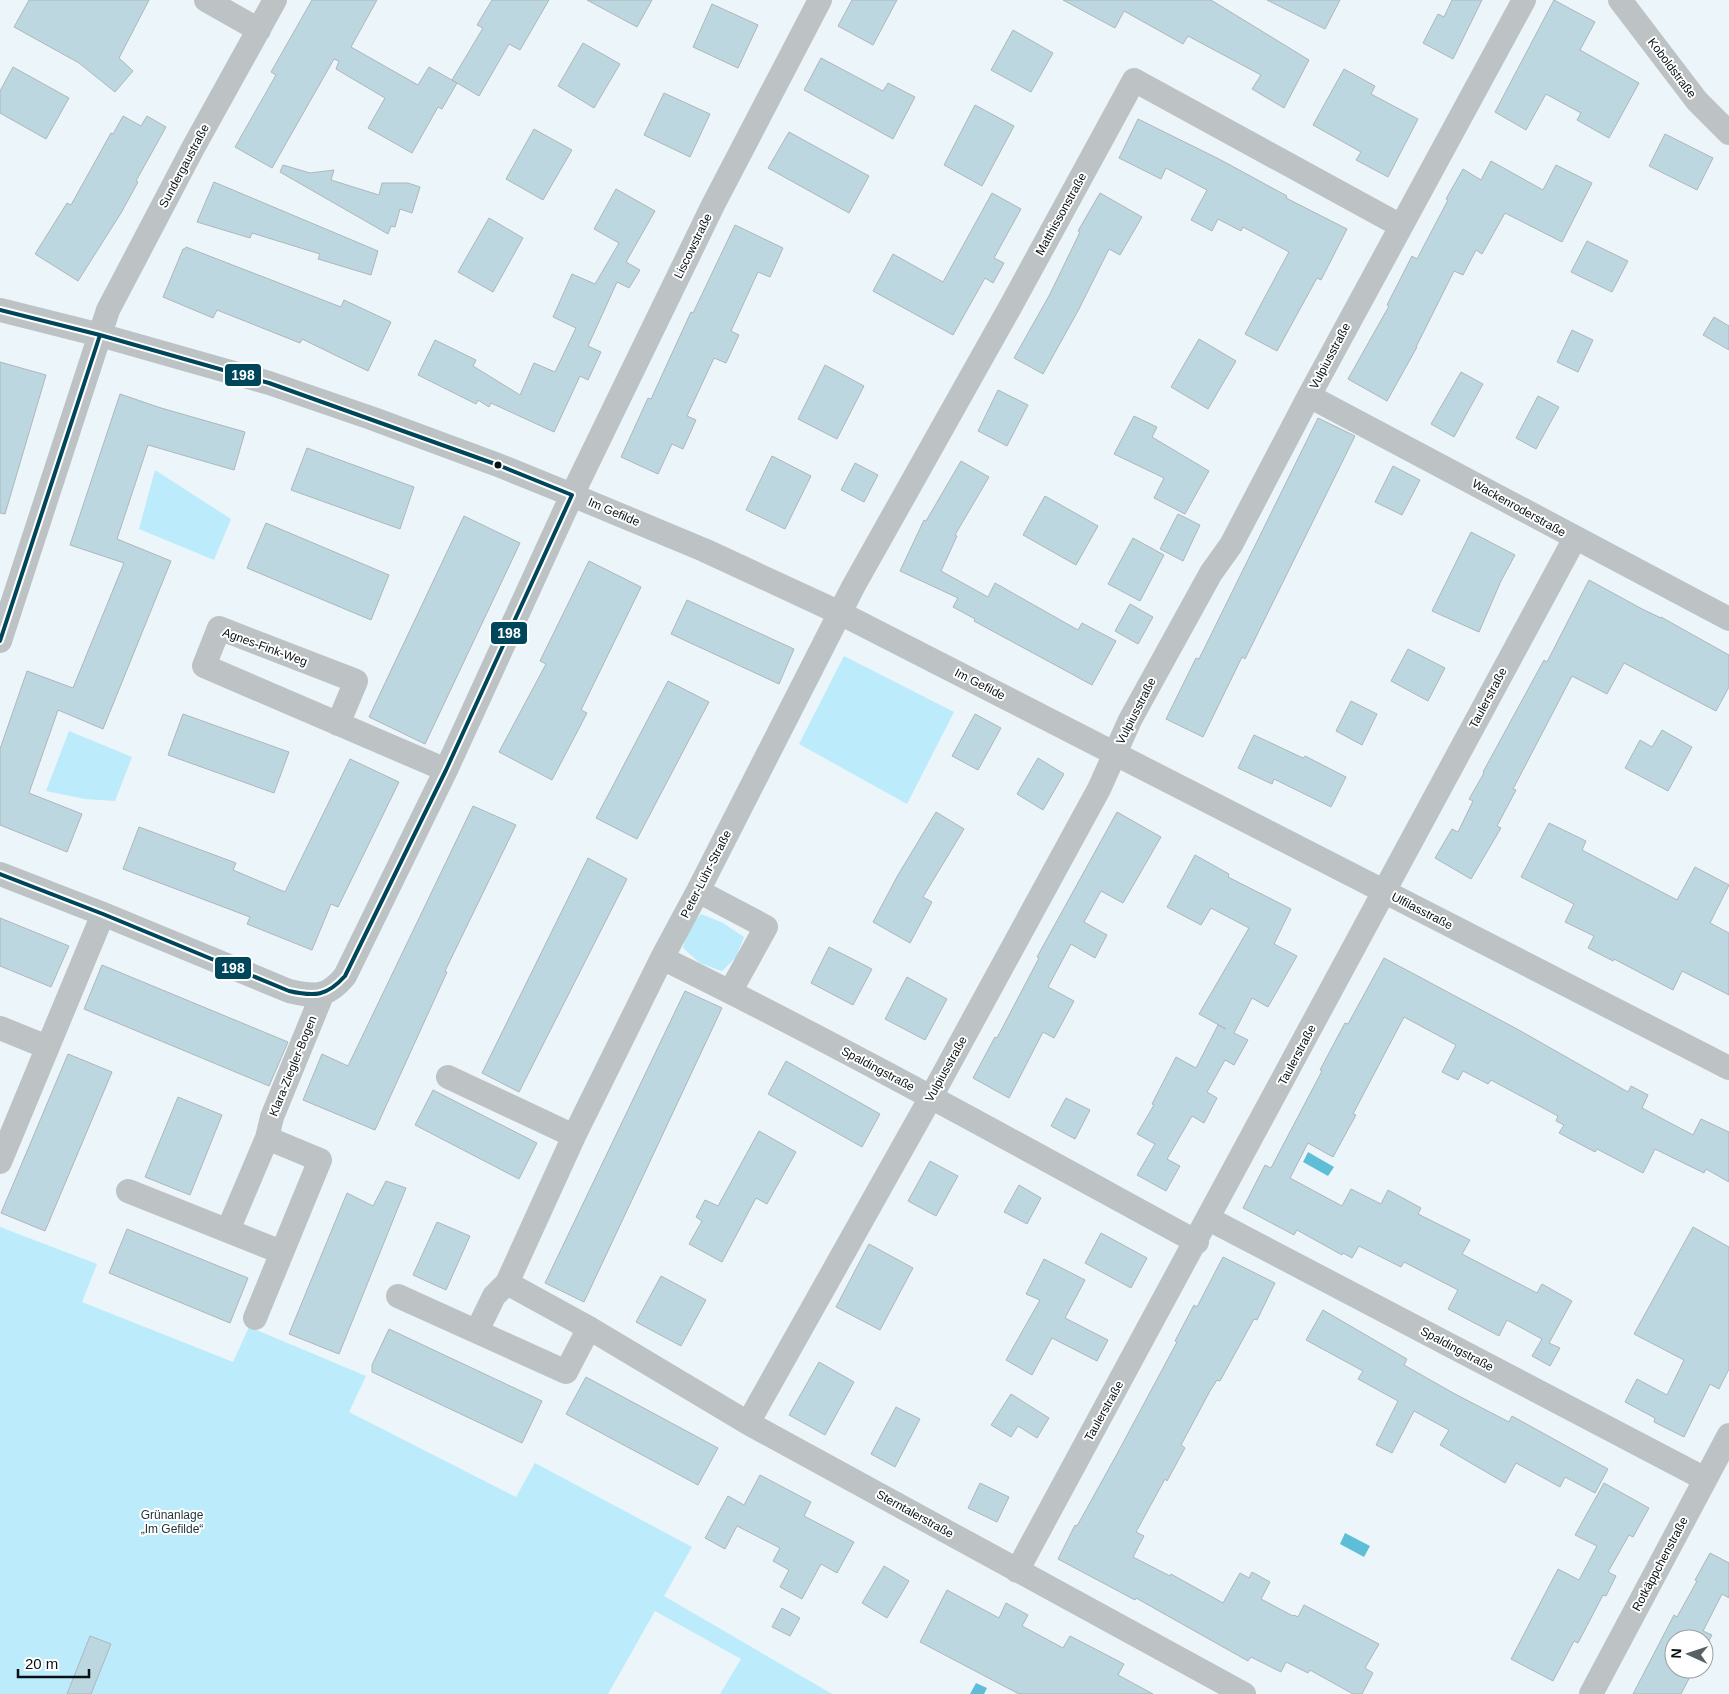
<svg xmlns="http://www.w3.org/2000/svg" width="1729" height="1694" font-family="Arial,sans-serif">
<style>
.green{fill:#bcebfb}
.water{fill:#5ebed7}
.building{fill:#bcd7e0;stroke:#aeb7bb}
.lines{fill:none;stroke-linecap:round;stroke-linejoin:round}
.minor{stroke:#bdc2c4;stroke-width:24}
.bus-1-casing{stroke:#fff;stroke-width:8}
.bus-1{stroke:#00465a;stroke-width:4}
.bus-dot{fill:#081215;stroke:#fff;stroke-width:2}
.labels{text-anchor:middle;stroke-width:4;stroke-linejoin:round;paint-order:stroke}
.street-label{font-size:12px;fill:#081215;stroke:#fff}
.park-label{font-size:12px;fill:#1e333a;stroke:#fff}
.line-badge{stroke:#fff;stroke-width:2}
.badge-label{font-size:14px;text-anchor:middle;font-weight:bold;fill:#fff}
</style>
<rect width="100%" height="100%" fill="#ecf5f9"/>
<path class="green" d="M 155,470 L 231,519 L 214,560 L 139,529 Z
M 844,656 L 954,712 L 907,804 L 799,744 Z
M 69,731 L 132,757 L 115,801 L 85,799 L 46,791 Z
M 701,914 L 723,923 L 744,937 L 736,957 L 722,971 L 700,963 L 683,948 L 688,929 Z
M 0,1227 L 97,1264 L 82,1302 L 233,1362 L 249,1327 L 366,1376 L 349,1412 L 516,1497 L 535,1463 L 692,1547 L 664,1596 L 832,1694 L 720,1694 L 741,1659 L 655,1611 L 608,1694 L 0,1694 Z"/>
<path class="water" d="M 1308,1152 L 1334,1167 L 1328,1176 L 1303,1162 Z
M 1345,1533 L 1370,1546 L 1364,1557 L 1340,1544 Z
M 976,1683 L 987,1688 L 984,1694 L 970,1694 Z"/>
<path class="building" d="M 29,0 L 149,0 L 119,58 L 133,71 L 115,92 L 79,63 L 14,27 Z
M 312,0 L 377,0 L 351,47 L 418,85 L 429,67 L 457,83 L 442,109 L 438,107 L 412,153 L 368,128 L 385,98 L 336,69 L 339,61 L 334,59 L 272,168 L 235,147 L 276,75 L 271,72 Z
M 492,0 L 549,0 L 520,50 L 509,44 L 479,96 L 452,80 L 483,28 L 477,25 Z
M 587,0 L 652,0 L 637,27 Z
M 852,0 L 897,0 L 873,45 L 838,26 Z
M 1063,0 L 1211,0 L 1309,60 L 1284,108 L 1252,89 L 1261,75 L 1188,36 L 1183,44 L 1124,11 L 1115,28 Z
M 1267,0 L 1340,0 L 1325,29 Z
M 1452,0 L 1482,0 L 1453,59 L 1423,43 L 1438,14 L 1444,17 Z
M 1554,0 L 1595,22 L 1580,50 L 1639,83 L 1609,138 L 1577,120 L 1581,113 L 1546,94 L 1526,130 L 1495,112 Z
M 712,4 L 758,25 L 738,68 L 693,47 Z
M 1013,30 L 1053,53 L 1031,92 L 991,70 Z
M 583,43 L 620,64 L 594,108 L 558,86 Z
M 821,58 L 883,91 L 888,83 L 915,97 L 893,139 L 804,90 Z
M 13,67 L 69,98 L 46,139 L 0,113 L 0,91 Z
M 1344,69 L 1375,86 L 1371,94 L 1418,119 L 1388,177 L 1356,160 L 1361,152 L 1313,125 Z
M 664,93 L 710,114 L 690,157 L 644,135 Z
M 975,105 L 1014,126 L 982,186 L 944,165 Z
M 123,116 L 141,126 L 147,116 L 166,127 L 136,181 L 138,182 L 121,213 L 78,281 L 35,254 L 67,203 L 71,205 L 111,133 L 113,134 Z
M 1138,119 L 1219,159 L 1287,196 L 1286,198 L 1347,229 L 1321,280 L 1317,278 L 1277,351 L 1245,334 L 1289,252 L 1243,227 L 1241,231 L 1218,219 L 1212,231 L 1191,220 L 1207,190 L 1166,168 L 1161,179 L 1119,158 Z
M 534,129 L 572,150 L 543,200 L 506,179 Z
M 789,132 L 869,176 L 849,213 L 768,168 Z
M 1665,134 L 1713,158 L 1697,190 L 1649,166 Z
M 1491,161 L 1543,190 L 1556,165 L 1592,183 L 1562,242 L 1505,213 L 1482,254 L 1476,250 L 1463,275 L 1454,271 L 1416,347 L 1417,347 L 1387,401 L 1348,379 L 1389,306 L 1387,305 L 1412,256 L 1417,259 L 1448,200 L 1446,199 L 1463,169 L 1481,180 Z
M 283,165 L 310,173 L 334,170 L 331,180 L 379,195 L 382,183 L 408,183 L 420,187 L 412,213 L 400,209 L 395,227 L 391,226 L 388,234 L 280,172 Z
M 214,182 L 378,251 L 371,275 L 318,259 L 320,254 L 252,233 L 250,238 L 197,222 Z
M 616,189 L 655,211 L 626,262 L 640,270 L 629,288 L 617,282 L 588,346 L 601,352 L 588,380 L 580,376 L 554,432 L 491,403 L 489,407 L 478,400 L 476,404 L 418,375 L 435,340 L 476,360 L 473,366 L 520,395 L 534,363 L 555,372 L 576,328 L 553,317 L 572,274 L 595,284 L 619,243 L 594,229 Z
M 992,193 L 1021,209 L 994,258 L 1004,263 L 993,283 L 985,278 L 953,335 L 873,291 L 893,254 L 943,282 Z
M 1100,193 L 1142,217 L 1120,255 L 1109,249 L 1079,309 L 1043,374 L 1014,358 L 1050,294 L 1080,232 L 1078,231 Z
M 489,218 L 523,238 L 493,292 L 458,272 Z
M 735,225 L 783,248 L 770,277 L 758,272 L 731,331 L 739,335 L 726,363 L 714,358 L 687,416 L 696,420 L 683,449 L 672,444 L 658,474 L 621,457 L 648,398 L 651,399 L 691,312 L 693,313 Z
M 1587,241 L 1628,261 L 1612,292 L 1571,272 Z
M 186,247 L 341,307 L 344,300 L 391,322 L 368,371 L 302,339 L 300,343 L 217,310 L 213,318 L 163,297 L 183,249 L 185,249 Z
M 1714,317 L 1729,326 L 1729,350 L 1703,335 Z
M 1572,330 L 1593,340 L 1578,372 L 1557,362 Z
M 1199,339 L 1236,361 L 1208,409 L 1171,387 Z
M 0,362 L 46,375 L 5,514 L 0,513 Z
M 825,365 L 864,386 L 837,439 L 798,419 Z
M 1461,372 L 1483,384 L 1454,437 L 1431,424 Z
M 998,390 L 1028,405 L 1007,446 L 978,431 Z
M 120,394 L 161,408 L 245,432 L 234,470 L 148,445 L 117,539 L 171,561 L 103,729 L 58,710 L 29,793 L 82,814 L 67,852 L 0,825 L 0,749 L 27,671 L 73,688 L 124,563 L 70,545 Z
M 1538,396 L 1559,407 L 1536,449 L 1516,438 Z
M 1134,416 L 1157,427 L 1152,437 L 1209,471 L 1185,514 L 1154,498 L 1164,478 L 1114,454 Z
M 1318,418 L 1355,436 L 1245,659 L 1242,657 L 1203,737 L 1166,719 L 1196,658 L 1199,659 Z
M 307,448 L 414,487 L 400,529 L 291,490 Z
M 772,456 L 811,476 L 785,529 L 746,510 Z
M 961,461 L 989,477 L 955,535 L 957,536 L 941,571 L 988,597 L 995,583 L 1078,630 L 1082,623 L 1116,641 L 1092,685 L 974,621 L 975,619 L 953,607 L 958,598 L 900,571 L 924,520 L 926,521 Z
M 855,463 L 878,475 L 864,502 L 841,490 Z
M 1393,466 L 1420,480 L 1402,515 L 1375,502 Z
M 1045,496 L 1098,526 L 1076,565 L 1023,535 Z
M 1178,514 L 1200,525 L 1183,561 L 1160,549 Z
M 464,516 L 520,543 L 425,744 L 369,717 Z
M 266,523 L 389,575 L 371,620 L 247,568 Z
M 1471,532 L 1515,555 L 1501,581 L 1479,632 L 1432,611 Z
M 1133,538 L 1164,555 L 1140,601 L 1108,584 Z
M 589,561 L 641,587 L 581,710 L 587,713 L 552,780 L 499,752 L 546,664 L 540,661 Z
M 1589,580 L 1644,610 L 1661,618 L 1661,617 L 1729,655 L 1729,687 L 1716,711 L 1624,663 L 1607,694 L 1572,676 L 1513,789 L 1516,790 L 1497,826 L 1501,828 L 1471,879 L 1435,858 L 1452,829 L 1458,832 L 1473,801 L 1469,799 L 1484,773 L 1483,772 L 1544,660 L 1547,662 Z
M 687,600 L 794,649 L 779,684 L 671,634 Z
M 1130,604 L 1153,617 L 1138,644 L 1115,631 Z
M 1408,649 L 1445,668 L 1428,701 L 1391,681 Z
M 668,681 L 709,702 L 637,839 L 596,818 Z
M 1351,701 L 1377,714 L 1362,745 L 1336,731 Z
M 183,714 L 289,752 L 274,793 L 168,755 Z
M 975,714 L 1001,728 L 978,770 L 952,756 Z
M 1662,730 L 1692,747 L 1668,791 L 1625,768 L 1640,740 L 1652,747 Z
M 1254,735 L 1303,758 L 1305,756 L 1346,777 L 1331,807 L 1274,779 L 1272,784 L 1238,768 Z
M 1038,758 L 1064,774 L 1043,810 L 1017,794 Z
M 350,759 L 399,782 L 338,907 L 331,904 L 312,950 L 247,924 L 250,917 L 123,869 L 139,827 L 236,863 L 233,870 L 285,892 Z
M 473,806 L 516,825 L 445,971 L 447,972 L 375,1130 L 303,1100 L 322,1054 L 348,1066 Z
M 936,812 L 964,829 L 923,897 L 932,902 L 910,943 L 873,922 L 898,875 Z
M 1117,812 L 1161,837 L 1123,903 L 1101,891 L 1084,922 L 1107,935 L 1095,958 L 1071,944 L 1048,987 L 1074,1001 L 1054,1038 L 1043,1032 L 1009,1098 L 973,1078 L 995,1037 L 997,1038 L 1039,958 L 1037,957 Z
M 1549,823 L 1586,841 L 1582,850 L 1677,900 L 1695,867 L 1729,885 L 1710,923 L 1729,933 L 1729,995 L 1682,971 L 1673,990 L 1614,959 L 1613,961 L 1588,948 L 1594,936 L 1565,922 L 1574,904 L 1521,877 Z
M 1195,855 L 1229,874 L 1228,877 L 1291,909 L 1274,944 L 1297,956 L 1268,1007 L 1252,998 L 1234,1033 L 1248,1040 L 1234,1065 L 1225,1060 L 1207,1092 L 1217,1098 L 1204,1123 L 1192,1116 L 1167,1159 L 1180,1166 L 1166,1191 L 1137,1175 L 1155,1144 L 1137,1134 L 1154,1105 L 1152,1104 L 1176,1057 L 1196,1068 L 1218,1025 L 1226,1029 L 1199,1014 L 1249,928 L 1211,908 L 1201,925 L 1167,907 Z
M 588,858 L 627,879 L 519,1092 L 482,1073 Z
M 0,918 L 69,946 L 51,987 L 0,966 Z
M 829,947 L 872,969 L 853,1005 L 811,983 Z
M 1384,958 L 1517,1029 L 1628,1092 L 1631,1086 L 1648,1095 L 1642,1108 L 1693,1135 L 1701,1119 L 1729,1132 L 1729,1182 L 1706,1169 L 1704,1173 L 1655,1149 L 1643,1173 L 1597,1149 L 1595,1152 L 1559,1133 L 1564,1125 L 1556,1121 L 1558,1116 L 1491,1080 L 1488,1084 L 1463,1071 L 1458,1080 L 1442,1072 L 1456,1045 L 1404,1017 L 1353,1114 L 1356,1115 L 1333,1157 L 1308,1143 L 1290,1178 L 1342,1206 L 1351,1189 L 1381,1204 L 1388,1190 L 1421,1208 L 1418,1214 L 1470,1240 L 1462,1254 L 1537,1293 L 1542,1284 L 1572,1301 L 1549,1343 L 1560,1348 L 1550,1366 L 1532,1356 L 1542,1339 L 1507,1320 L 1499,1336 L 1448,1309 L 1458,1290 L 1404,1262 L 1401,1267 L 1359,1246 L 1352,1258 L 1343,1253 L 1342,1255 L 1297,1230 L 1294,1235 L 1243,1208 L 1265,1165 L 1271,1168 L 1322,1071 L 1320,1070 L 1338,1036 L 1345,1023 L 1348,1024 Z
M 102,965 L 288,1042 L 269,1086 L 84,1009 Z
M 907,977 L 947,999 L 925,1040 L 885,1019 Z
M 685,991 L 722,1008 L 584,1302 L 545,1283 Z
M 68,1054 L 112,1072 L 45,1231 L 1,1213 Z
M 786,1061 L 880,1114 L 862,1147 L 768,1094 Z
M 433,1090 L 537,1143 L 519,1179 L 415,1125 Z
M 178,1097 L 222,1115 L 190,1195 L 145,1177 Z
M 1066,1098 L 1090,1110 L 1075,1139 L 1051,1126 Z
M 759,1131 L 796,1152 L 767,1204 L 756,1198 L 722,1262 L 689,1244 L 702,1221 L 696,1217 L 705,1200 L 718,1206 Z
M 930,1161 L 958,1176 L 936,1216 L 908,1201 Z
M 386,1181 L 406,1188 L 339,1354 L 289,1334 L 347,1193 L 373,1206 Z
M 1019,1185 L 1041,1198 L 1027,1224 L 1004,1212 Z
M 437,1222 L 470,1236 L 446,1290 L 413,1275 Z
M 1693,1227 L 1729,1247 L 1729,1369 L 1719,1389 L 1710,1384 L 1684,1437 L 1654,1422 L 1655,1418 L 1625,1402 L 1637,1379 L 1667,1395 L 1684,1360 L 1634,1334 Z
M 127,1229 L 248,1278 L 230,1323 L 109,1273 Z
M 1101,1233 L 1147,1258 L 1131,1288 L 1085,1263 Z
M 869,1244 L 913,1268 L 880,1330 L 836,1307 Z
M 1223,1257 L 1275,1283 L 1257,1320 L 1254,1319 L 1220,1381 L 1217,1380 L 1210,1391 L 1181,1445 L 1185,1448 L 1167,1481 L 1165,1479 L 1136,1532 L 1144,1536 L 1133,1557 L 1170,1576 L 1171,1574 L 1223,1603 L 1240,1573 L 1249,1578 L 1252,1572 L 1270,1582 L 1261,1599 L 1293,1616 L 1294,1615 L 1298,1617 L 1304,1605 L 1379,1644 L 1365,1668 L 1373,1673 L 1362,1694 L 1353,1694 L 1310,1670 L 1308,1673 L 1286,1662 L 1281,1672 L 1251,1657 L 1248,1661 L 1136,1598 L 1135,1600 L 1058,1559 L 1075,1525 L 1077,1526 L 1117,1454 L 1177,1342 L 1175,1341 L 1194,1305 L 1197,1307 Z
M 1044,1259 L 1085,1280 L 1065,1318 L 1108,1340 L 1097,1361 L 1052,1338 L 1032,1375 L 1006,1360 L 1040,1300 L 1026,1294 Z
M 661,1276 L 706,1300 L 681,1346 L 636,1322 Z
M 1323,1310 L 1407,1359 L 1404,1365 L 1455,1394 L 1509,1422 L 1512,1416 L 1608,1469 L 1595,1493 L 1565,1477 L 1560,1487 L 1516,1463 L 1505,1483 L 1440,1445 L 1449,1430 L 1414,1411 L 1392,1453 L 1376,1445 L 1398,1401 L 1358,1379 L 1363,1371 L 1306,1340 Z
M 389,1329 L 542,1401 L 522,1443 L 372,1372 L 372,1365 Z
M 819,1362 L 854,1382 L 825,1435 L 789,1415 Z
M 586,1377 L 718,1448 L 698,1485 L 566,1414 Z
M 1011,1394 L 1049,1418 L 1037,1438 L 1018,1426 L 1011,1437 L 991,1425 Z
M 896,1407 L 920,1419 L 895,1467 L 871,1454 Z
M 760,1475 L 811,1502 L 804,1516 L 854,1542 L 837,1573 L 821,1564 L 802,1599 L 780,1587 L 789,1570 L 773,1561 L 780,1548 L 737,1526 L 725,1549 L 705,1538 L 728,1496 L 744,1505 Z
M 980,1483 L 1009,1497 L 997,1522 L 968,1508 Z
M 1604,1483 L 1649,1508 L 1633,1537 L 1629,1535 L 1608,1572 L 1616,1576 L 1606,1596 L 1603,1595 L 1578,1643 L 1574,1641 L 1553,1681 L 1511,1659 L 1558,1569 L 1579,1580 L 1597,1546 L 1575,1535 Z
M 1710,1553 L 1729,1563 L 1729,1598 L 1722,1594 L 1703,1631 L 1712,1635 L 1704,1650 L 1704,1639 L 1674,1639 L 1674,1669 L 1694,1669 L 1681,1694 L 1633,1694 L 1674,1615 L 1677,1617 L 1697,1581 L 1695,1580 Z
M 884,1566 L 909,1581 L 887,1618 L 862,1603 Z
M 947,1590 L 999,1618 L 1006,1603 L 1028,1615 L 1022,1626 L 1063,1648 L 1070,1636 L 1124,1664 L 1118,1675 L 1153,1694 L 1019,1694 L 920,1642 Z
M 782,1608 L 800,1618 L 790,1636 L 772,1627 Z
M 90,1636 L 111,1644 L 91,1694 L 67,1694 Z"/>
<g class="lines">
<path class="minor" d="M 206,0 L 259,30
M 1620,0 L 1697,101 L 1729,133
M 0,310 L 100,335 L 269,383 L 371,418 L 498,465 L 572,495 L 704,550 L 840,613 L 1729,1068
M 1309,396 L 1729,619
M 0,641 L 108,310 L 193,148 L 275,0
M 338,724 L 356,681 L 219,628 L 204,666 L 446,770
M 0,874 L 103,914 L 289,991 C 315,997 327,998 345,976 L 446,770 L 572,495 L 713,205 L 820,0
M 698,891 L 766,927 L 730,992
M 662,958 C 843,1047 1019,1145 1197,1242
M 0,1028 L 47,1047
M 448,1077 L 574,1136
M 0,1162 L 103,914
M 128,1191 L 281,1252
M 1209,1219 L 1705,1479
M 228,1230 L 267,1138 L 272,1117 L 322,995
M 507,1283 L 589,1328 L 748,1423 L 1244,1694
M 398,1296 L 566,1372 L 589,1328
M 255,1318 L 320,1160 L 267,1138
M 477,1331 L 494,1296 L 507,1283 L 574,1136 L 662,958 L 698,891 L 822,648 L 853,587 L 1013,302 L 1134,80 L 1401,226
M 748,1423 L 931,1097 L 1099,789 L 1130,720 L 1211,573 L 1231,545 L 1309,396 L 1524,0
M 1017,1571 C 1204,1227 1388,882 1575,538
M 1591,1694 L 1729,1435"/>
<defs>
<path id="bus-1" d="M 0,310 L 100,335 L 269,383 L 498,465 L 572,495 L 446,770 L 345,976 C 327,996 315,997 289,991 L 103,914 L 0,874
M 0,641 L 100,335"/>
</defs>
<use href="#bus-1" class="bus-1-casing"/>
<use href="#bus-1" class="bus-1"/>
</g>
<circle class="bus-dot" cx="498" cy="465" r="4.5"/>
<g class="labels">
<g class="street-label">
<text transform="translate(1672 68) rotate(53)" y="4">Koboldstraße</text>
<text transform="translate(184 166) rotate(-62)" y="4">Sundergaustraße</text>
<text transform="translate(1061 214) rotate(-61)" y="4">Matthissonstraße</text>
<text transform="translate(693 246) rotate(-64)" y="4">Liscowstraße</text>
<text transform="translate(1330 356) rotate(-62)" y="4">Vulpiusstraße</text>
<text transform="translate(1519 508) rotate(29)" y="4">Wackenroderstraße</text>
<text transform="translate(614 512) rotate(23)" y="4">Im Gefilde</text>
<text transform="translate(265 647) rotate(20)" y="4">Agnes-Fink-Weg</text>
<text transform="translate(980 684) rotate(27)" y="4">Im Gefilde</text>
<text transform="translate(1488 698) rotate(-62)" y="4">Taulerstraße</text>
<text transform="translate(1136 711) rotate(-63)" y="4">Vulpiusstraße</text>
<text transform="translate(706 874) rotate(-63)" y="4">Peter-Lühr-Straße</text>
<text transform="translate(1422 911) rotate(27)" y="4">Ulfilasstraße</text>
<text transform="translate(1297 1055) rotate(-62)" y="4">Taulerstraße</text>
<text transform="translate(293 1066) rotate(-68)" y="4">Klara-Ziegler-Bogen</text>
<text transform="translate(878 1069) rotate(28)" y="4">Spaldingstraße</text>
<text transform="translate(946 1069) rotate(-61)" y="4">Vulpiusstraße</text>
<text transform="translate(1457 1349) rotate(28)" y="4">Spaldingstraße</text>
<text transform="translate(1104 1411) rotate(-61)" y="4">Taulerstraße</text>
<text transform="translate(915 1514) rotate(29)" y="4">Sterntalerstraße</text>
<text transform="translate(1660 1564) rotate(-62)" y="4">Rotkäppchenstraße</text>
</g>
<g class="park-label">
<text x="172" y="1519">Grünanlage<tspan x="172" dy="14">„Im Gefilde“</tspan></text>
</g>
</g>
<g class="line-badge">
<rect x="224" y="363" width="38" height="24" rx="5" fill="#00465a"/>
<rect x="490" y="621" width="38" height="24" rx="5" fill="#00465a"/>
<rect x="214" y="956" width="38" height="24" rx="5" fill="#00465a"/>
</g>
<g class="badge-label">
<text x="243" y="380">198</text>
<text x="509" y="638">198</text>
<text x="233" y="973">198</text>
</g>
<g transform="translate(1689 1654) rotate(273)"><circle r="24" fill="#ffffff" stroke="#9ca0a1"/>
<path d="M0-4L9 19L0 12L-9 19Z" fill="#586165"/>
<text y="-8" font-size="14" font-weight="bold" text-anchor="middle" fill="#081215">N</text>
</g>
<path d="M18 1669v8h71v-8" fill="none" stroke="#081215" stroke-width="2.5"/>
<text x="25" y="1669" font-size="15" fill="#081215" stroke="#ffffff" stroke-width="4" paint-order="stroke">20 m</text>
</svg>
